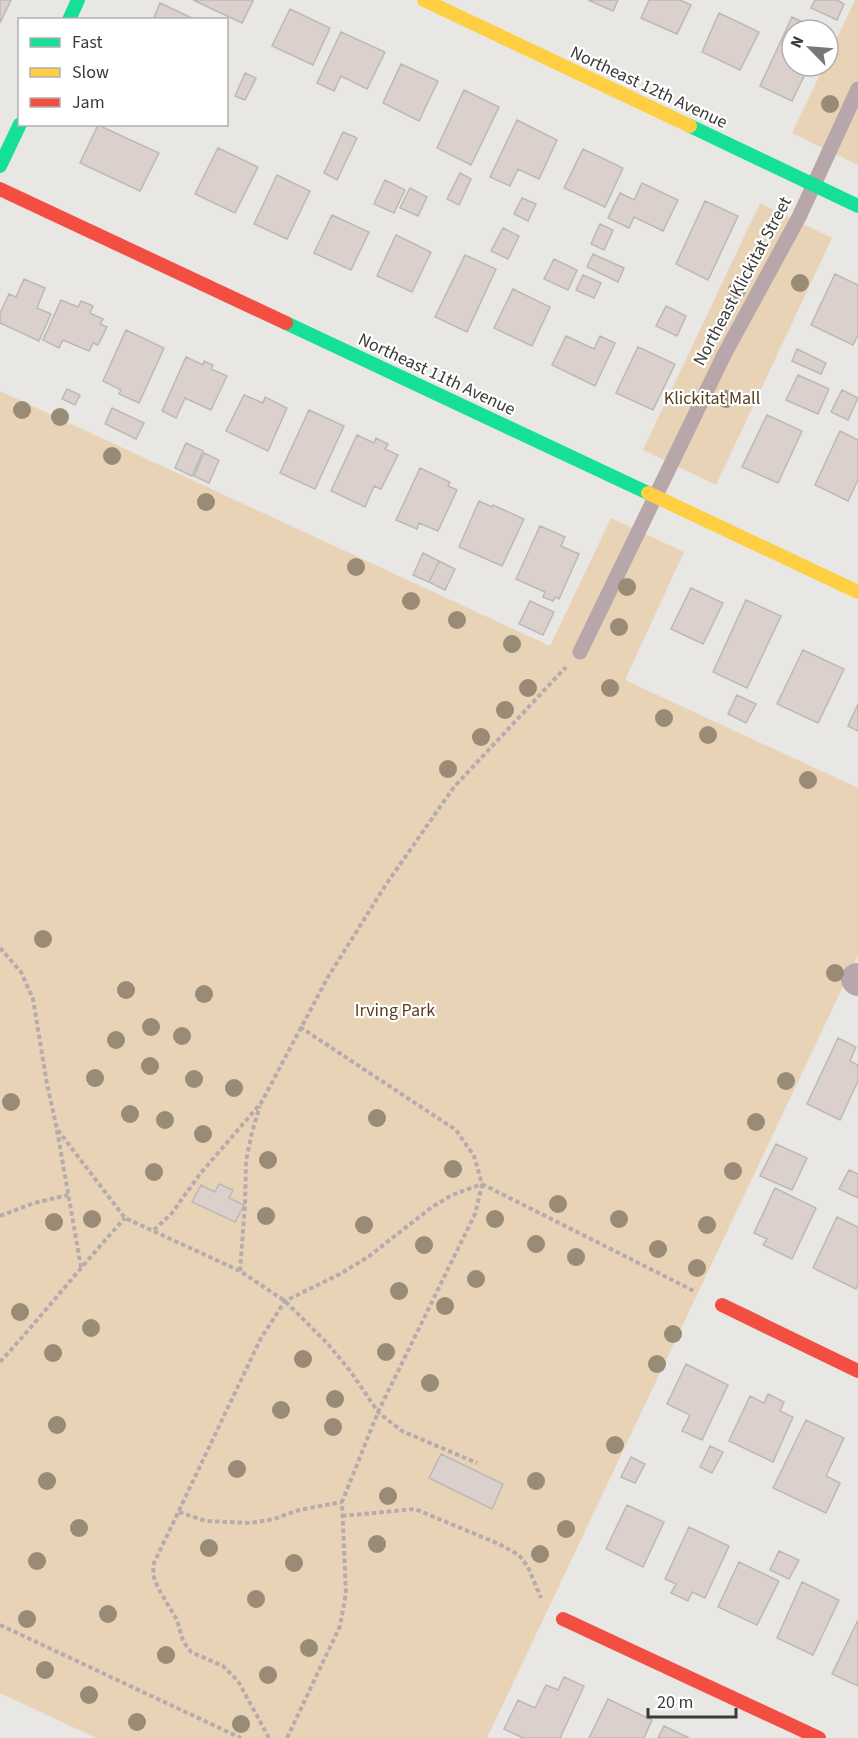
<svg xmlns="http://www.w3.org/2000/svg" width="858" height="1738" font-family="'Source Sans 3',sans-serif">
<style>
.green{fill:#e8d3b6}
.building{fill:#dcd0cc;stroke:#bbb9b7;stroke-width:1.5}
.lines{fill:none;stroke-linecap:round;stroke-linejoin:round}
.path{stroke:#b6acad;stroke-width:4;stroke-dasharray:4.5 3;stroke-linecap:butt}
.lane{stroke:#b7a6aa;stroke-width:15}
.street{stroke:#b7a6aa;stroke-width:32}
.fast{stroke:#16e098;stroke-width:14}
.slow{stroke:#ffcf43;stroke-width:14}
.jam{stroke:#f24e42;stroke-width:14}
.tree{fill:#998b75}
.labels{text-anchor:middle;stroke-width:4.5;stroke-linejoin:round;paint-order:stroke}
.street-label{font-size:18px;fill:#3d3b39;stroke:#fff}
.park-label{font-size:18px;fill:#573f1b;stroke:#fff}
</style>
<rect width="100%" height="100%" fill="#e9e7e4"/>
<path class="green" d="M 855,0 L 858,0 L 858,165 L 792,133 L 824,66 L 828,66 L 828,57 Z
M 760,203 L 832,238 L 716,485 L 643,450 Z
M 0,391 L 550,646 L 611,518 L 684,552 L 625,680 L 858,788 L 858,955 L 487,1738 L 96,1738 L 0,1693 Z"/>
<path class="building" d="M 0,0 L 11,0 L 0,23 Z
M 193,0 L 251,0 L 253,1 L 242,23 Z
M 588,0 L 618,0 L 613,11 Z
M 649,0 L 680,0 L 691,5 L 677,34 L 641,18 Z
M 815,0 L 837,0 L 844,4 L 837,20 L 811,8 Z
M 160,3 L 196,20 L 153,20 Z
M 290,9 L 330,28 L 313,65 L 272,46 Z
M 719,13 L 759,32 L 740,70 L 702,52 Z
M 792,17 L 819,30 L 792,30 L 792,66 L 809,66 L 792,101 L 760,86 Z
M 341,32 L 385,52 L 367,89 L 341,76 L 334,91 L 317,83 Z
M 401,64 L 438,81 L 419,121 L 383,103 Z
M 245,73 L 256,78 L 245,100 L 235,96 Z
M 464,90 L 499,107 L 471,165 L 437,148 Z
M 517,120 L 557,140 L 539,179 L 518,169 L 510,186 L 490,177 Z
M 98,125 L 159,153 L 140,191 L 80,163 Z
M 343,132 L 357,138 L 337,180 L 324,173 Z
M 218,148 L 258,167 L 235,213 L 195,194 Z
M 583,149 L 623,168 L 605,207 L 564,188 Z
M 460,173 L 471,179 L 459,205 L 447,199 Z
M 277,175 L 310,191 L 287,239 L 254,224 Z
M 385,180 L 405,190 L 394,213 L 374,204 Z
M 642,183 L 678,200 L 663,231 L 634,217 L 629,228 L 608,218 L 620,193 L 634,200 Z
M 410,188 L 427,197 L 418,216 L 400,208 Z
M 522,198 L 536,204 L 528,221 L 514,214 Z
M 705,201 L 738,216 L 708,280 L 676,264 Z
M 332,215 L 369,232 L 351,270 L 314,253 Z
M 600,224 L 613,230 L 604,250 L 591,244 Z
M 503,228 L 519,236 L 508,259 L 491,251 Z
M 396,235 L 431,252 L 412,292 L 377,276 Z
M 593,254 L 624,268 L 618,282 L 587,267 Z
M 465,255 L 496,269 L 467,332 L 435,317 Z
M 554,259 L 577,270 L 568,290 L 544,279 Z
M 835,274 L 858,285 L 858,335 L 853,345 L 811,325 Z
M 583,275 L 601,283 L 594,298 L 576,290 Z
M 24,279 L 45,288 L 37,308 L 51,314 L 39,341 L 0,323 L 0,313 L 9,294 L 16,297 Z
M 513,289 L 550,307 L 532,346 L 494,328 Z
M 61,300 L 78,307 L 81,301 L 93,306 L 90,313 L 103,319 L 100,324 L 107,327 L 98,345 L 93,343 L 89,351 L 63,340 L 59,348 L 43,340 Z
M 666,306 L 686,316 L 677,336 L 656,326 Z
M 126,330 L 164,348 L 139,403 L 119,394 L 121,390 L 103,381 Z
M 566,336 L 594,349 L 600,336 L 615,343 L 595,386 L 552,365 Z
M 638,347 L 675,364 L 653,410 L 616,393 Z
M 797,349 L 826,363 L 821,374 L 792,361 Z
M 186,357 L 203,365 L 204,361 L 213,365 L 211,369 L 227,376 L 211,410 L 185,398 L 176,418 L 162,411 Z
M 798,375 L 829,389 L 818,414 L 786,400 Z
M 67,389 L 80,395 L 75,405 L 62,399 Z
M 842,390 L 858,398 L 848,420 L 831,412 Z
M 244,395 L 263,403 L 265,397 L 287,408 L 268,451 L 226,431 Z
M 112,408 L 144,423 L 136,439 L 105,424 Z
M 309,410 L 344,426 L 315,489 L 280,473 Z
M 767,415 L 802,431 L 778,483 L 742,467 Z
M 840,431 L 858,440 L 858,480 L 848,501 L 815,485 Z
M 357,435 L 374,443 L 376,438 L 388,444 L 385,449 L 398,455 L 381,489 L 374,486 L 365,507 L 331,491 Z
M 186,443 L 203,451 L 192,476 L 175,468 Z
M 204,453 L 219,460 L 209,483 L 194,476 Z
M 420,468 L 450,482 L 448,486 L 457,490 L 438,531 L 419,523 L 417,529 L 396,520 Z
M 479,501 L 492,507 L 493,505 L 524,519 L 502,566 L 459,547 Z
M 540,526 L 565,537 L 561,546 L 579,554 L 559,599 L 555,597 L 553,601 L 543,597 L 545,592 L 516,579 Z
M 423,553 L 439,561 L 429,582 L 413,575 Z
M 439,561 L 455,569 L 445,590 L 429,582 Z
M 691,588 L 723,603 L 703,644 L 671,629 Z
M 746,600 L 781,616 L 747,688 L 713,672 Z
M 530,601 L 554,612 L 543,635 L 519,624 Z
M 803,650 L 844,669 L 818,723 L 777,704 Z
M 737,695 L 756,704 L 746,723 L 728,714 Z
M 858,704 L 858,731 L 848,726 Z
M 838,1038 L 856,1047 L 850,1061 L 858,1065 L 858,1081 L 840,1120 L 807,1104 Z
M 776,1144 L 807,1158 L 792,1190 L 760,1176 Z
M 849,1170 L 858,1174 L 858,1198 L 839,1189 Z
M 219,1184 L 233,1190 L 229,1198 L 244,1205 L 235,1222 L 192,1202 L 201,1185 L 215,1192 Z
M 775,1188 L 816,1208 L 792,1259 L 763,1245 L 767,1239 L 754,1233 Z
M 837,1217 L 858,1227 L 858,1284 L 856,1289 L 813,1268 Z
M 686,1364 L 728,1385 L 702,1440 L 682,1431 L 690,1415 L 667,1404 Z
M 768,1394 L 784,1402 L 780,1411 L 793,1417 L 773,1462 L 729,1441 L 750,1396 L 764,1403 Z
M 806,1420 L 844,1438 L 826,1476 L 840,1483 L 826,1513 L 773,1488 Z
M 710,1446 L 723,1452 L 712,1473 L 700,1467 Z
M 441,1454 L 503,1484 L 492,1509 L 429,1478 Z
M 631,1457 L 645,1464 L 635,1483 L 621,1477 Z
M 627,1505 L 664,1522 L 643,1567 L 606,1549 Z
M 689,1527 L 729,1546 L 705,1598 L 692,1592 L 688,1601 L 671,1593 L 676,1584 L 665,1579 Z
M 779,1551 L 799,1560 L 789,1579 L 770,1570 Z
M 739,1562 L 779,1581 L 757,1625 L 718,1607 Z
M 802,1582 L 839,1600 L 813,1655 L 777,1638 Z
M 858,1620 L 858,1686 L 832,1674 Z
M 564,1677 L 584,1686 L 560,1738 L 523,1738 L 504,1729 L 518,1700 L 535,1708 L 546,1685 L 558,1690 Z
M 608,1699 L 652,1720 L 644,1738 L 589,1738 Z
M 664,1726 L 689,1738 L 658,1738 Z"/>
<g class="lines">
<path class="path" d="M 0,948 L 21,972 L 33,999 L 47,1084 L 57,1129 L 125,1218 L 240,1271 L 285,1301 L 328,1344 L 351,1372 L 378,1412 L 389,1421 L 402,1431 L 477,1463
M 300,1027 L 456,1130 L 474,1156 L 482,1184 L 694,1291
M 57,1130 L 81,1267
M 0,1216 L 34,1203 L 68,1195
M 154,1230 L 172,1213 L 200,1174 L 261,1103 L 328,977 L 385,886 L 454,787 L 566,667
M 240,1271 L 245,1204 L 246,1161 L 252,1132 L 260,1106
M 0,1362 C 43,1315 82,1265 125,1218
M 179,1512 L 206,1521 L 251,1523 L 274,1519 L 299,1510 L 342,1502
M 342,1516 L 415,1509 L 499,1544 L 519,1555 L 528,1567 L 541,1598
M 0,1625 L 241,1738
M 269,1738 L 238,1681 L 223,1666 L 191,1652 L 183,1641 L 177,1620 L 158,1588 L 153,1575 L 154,1563 L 261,1338 L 285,1301 L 340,1274 L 368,1257 L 432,1207 L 452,1195 L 482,1184
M 287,1738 L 340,1626 L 346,1593 L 342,1502 L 378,1412 L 475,1214 L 482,1185"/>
<path class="lane" d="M 580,652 L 724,355 L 799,217 L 858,89"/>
<path class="street" d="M 857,979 L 858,980"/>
<path class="fast" d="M 69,20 L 78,0
M 690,126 L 858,206
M 0,166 L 20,124
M 286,323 L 648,493"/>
<path class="slow" d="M 424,0 L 690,126
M 648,493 L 858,592"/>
<path class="jam" d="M 0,189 L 286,323
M 722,1305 L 858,1371
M 563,1619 L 819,1738"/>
</g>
<g class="tree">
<circle cx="830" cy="104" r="9"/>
<circle cx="800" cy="283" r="9"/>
<circle cx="737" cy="290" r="9"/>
<circle cx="726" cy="399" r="9"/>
<circle cx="22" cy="410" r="9"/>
<circle cx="60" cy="417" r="9"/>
<circle cx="112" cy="456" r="9"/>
<circle cx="206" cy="502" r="9"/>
<circle cx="356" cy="567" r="9"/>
<circle cx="627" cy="587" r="9"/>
<circle cx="411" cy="601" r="9"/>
<circle cx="457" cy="620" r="9"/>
<circle cx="619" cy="627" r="9"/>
<circle cx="512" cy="644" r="9"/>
<circle cx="528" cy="688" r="9"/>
<circle cx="610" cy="688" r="9"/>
<circle cx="505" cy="710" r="9"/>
<circle cx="664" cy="718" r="9"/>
<circle cx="708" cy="735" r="9"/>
<circle cx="481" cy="737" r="9"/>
<circle cx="448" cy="769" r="9"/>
<circle cx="808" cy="780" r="9"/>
<circle cx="43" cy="939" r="9"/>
<circle cx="835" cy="973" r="9"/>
<circle cx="126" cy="990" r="9"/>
<circle cx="204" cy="994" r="9"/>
<circle cx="151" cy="1027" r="9"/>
<circle cx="182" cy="1036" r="9"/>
<circle cx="116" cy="1040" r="9"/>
<circle cx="150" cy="1066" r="9"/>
<circle cx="95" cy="1078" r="9"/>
<circle cx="194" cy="1079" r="9"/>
<circle cx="786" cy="1081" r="9"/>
<circle cx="234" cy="1088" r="9"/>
<circle cx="11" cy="1102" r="9"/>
<circle cx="130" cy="1114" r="9"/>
<circle cx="377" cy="1118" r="9"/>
<circle cx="165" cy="1120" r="9"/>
<circle cx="756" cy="1122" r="9"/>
<circle cx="203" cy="1134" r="9"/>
<circle cx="268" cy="1160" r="9"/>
<circle cx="453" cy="1169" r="9"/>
<circle cx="733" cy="1171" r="9"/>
<circle cx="154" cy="1172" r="9"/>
<circle cx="558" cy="1204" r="9"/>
<circle cx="266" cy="1216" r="9"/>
<circle cx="92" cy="1219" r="9"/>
<circle cx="495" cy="1219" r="9"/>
<circle cx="619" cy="1219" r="9"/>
<circle cx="54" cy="1222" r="9"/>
<circle cx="364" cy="1225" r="9"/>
<circle cx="707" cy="1225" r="9"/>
<circle cx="536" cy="1244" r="9"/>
<circle cx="424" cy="1245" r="9"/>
<circle cx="658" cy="1249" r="9"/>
<circle cx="576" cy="1257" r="9"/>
<circle cx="697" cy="1268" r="9"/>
<circle cx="476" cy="1279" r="9"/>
<circle cx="399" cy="1291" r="9"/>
<circle cx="445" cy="1306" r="9"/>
<circle cx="20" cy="1312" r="9"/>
<circle cx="91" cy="1328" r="9"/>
<circle cx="673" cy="1334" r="9"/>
<circle cx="386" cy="1352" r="9"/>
<circle cx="53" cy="1353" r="9"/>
<circle cx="303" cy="1359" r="9"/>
<circle cx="657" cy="1364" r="9"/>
<circle cx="430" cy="1383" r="9"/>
<circle cx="335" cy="1399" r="9"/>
<circle cx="281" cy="1410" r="9"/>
<circle cx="57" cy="1425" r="9"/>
<circle cx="333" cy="1427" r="9"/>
<circle cx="615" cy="1445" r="9"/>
<circle cx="237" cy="1469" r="9"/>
<circle cx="47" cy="1481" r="9"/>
<circle cx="536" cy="1481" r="9"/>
<circle cx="388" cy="1496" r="9"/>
<circle cx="79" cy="1528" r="9"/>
<circle cx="566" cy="1529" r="9"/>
<circle cx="377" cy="1544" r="9"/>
<circle cx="209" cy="1548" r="9"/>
<circle cx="540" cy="1554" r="9"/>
<circle cx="37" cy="1561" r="9"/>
<circle cx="294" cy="1563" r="9"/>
<circle cx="256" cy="1599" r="9"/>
<circle cx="108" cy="1614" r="9"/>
<circle cx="27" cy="1619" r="9"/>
<circle cx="309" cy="1648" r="9"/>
<circle cx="166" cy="1655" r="9"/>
<circle cx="45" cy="1670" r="9"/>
<circle cx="268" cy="1675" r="9"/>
<circle cx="89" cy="1695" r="9"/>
<circle cx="137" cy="1722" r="9"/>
<circle cx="241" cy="1724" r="9"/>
</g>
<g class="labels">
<g class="street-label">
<text transform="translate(649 87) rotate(25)" y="6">Northeast 12th Avenue</text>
<text transform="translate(742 281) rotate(-62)" y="6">Northeast Klickitat Street</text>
<text transform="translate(437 374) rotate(25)" y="6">Northeast 11th Avenue</text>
</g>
<g class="park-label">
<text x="712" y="404">Klickitat Mall</text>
<text x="395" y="1016">Irving Park</text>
</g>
</g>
<rect x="18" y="18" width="210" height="108" fill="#ffffff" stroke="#b1b1b0" stroke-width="1.5"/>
<rect x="30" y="38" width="30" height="9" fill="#16e098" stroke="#b1b1b0" stroke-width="1.5"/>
<text x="72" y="48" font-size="18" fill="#3d3b39">Fast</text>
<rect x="30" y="68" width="30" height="9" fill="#ffcf43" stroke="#b1b1b0" stroke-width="1.5"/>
<text x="72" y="78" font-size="18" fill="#3d3b39">Slow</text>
<rect x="30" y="98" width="30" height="9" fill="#f24e42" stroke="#b1b1b0" stroke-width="1.5"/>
<text x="72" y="108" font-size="18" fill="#3d3b39">Jam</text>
<g transform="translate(810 48) rotate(295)"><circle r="28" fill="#ffffff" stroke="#b1b1b0" stroke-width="1.5"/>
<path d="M0-4.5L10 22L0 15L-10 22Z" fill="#797775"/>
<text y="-9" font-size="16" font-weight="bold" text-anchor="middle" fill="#3d3b39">N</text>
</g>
<path d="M648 1708v9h88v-9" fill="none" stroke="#3d3b39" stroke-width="3"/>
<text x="657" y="1708" font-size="18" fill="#3d3b39" stroke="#ffffff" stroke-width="4.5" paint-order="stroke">20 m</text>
</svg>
